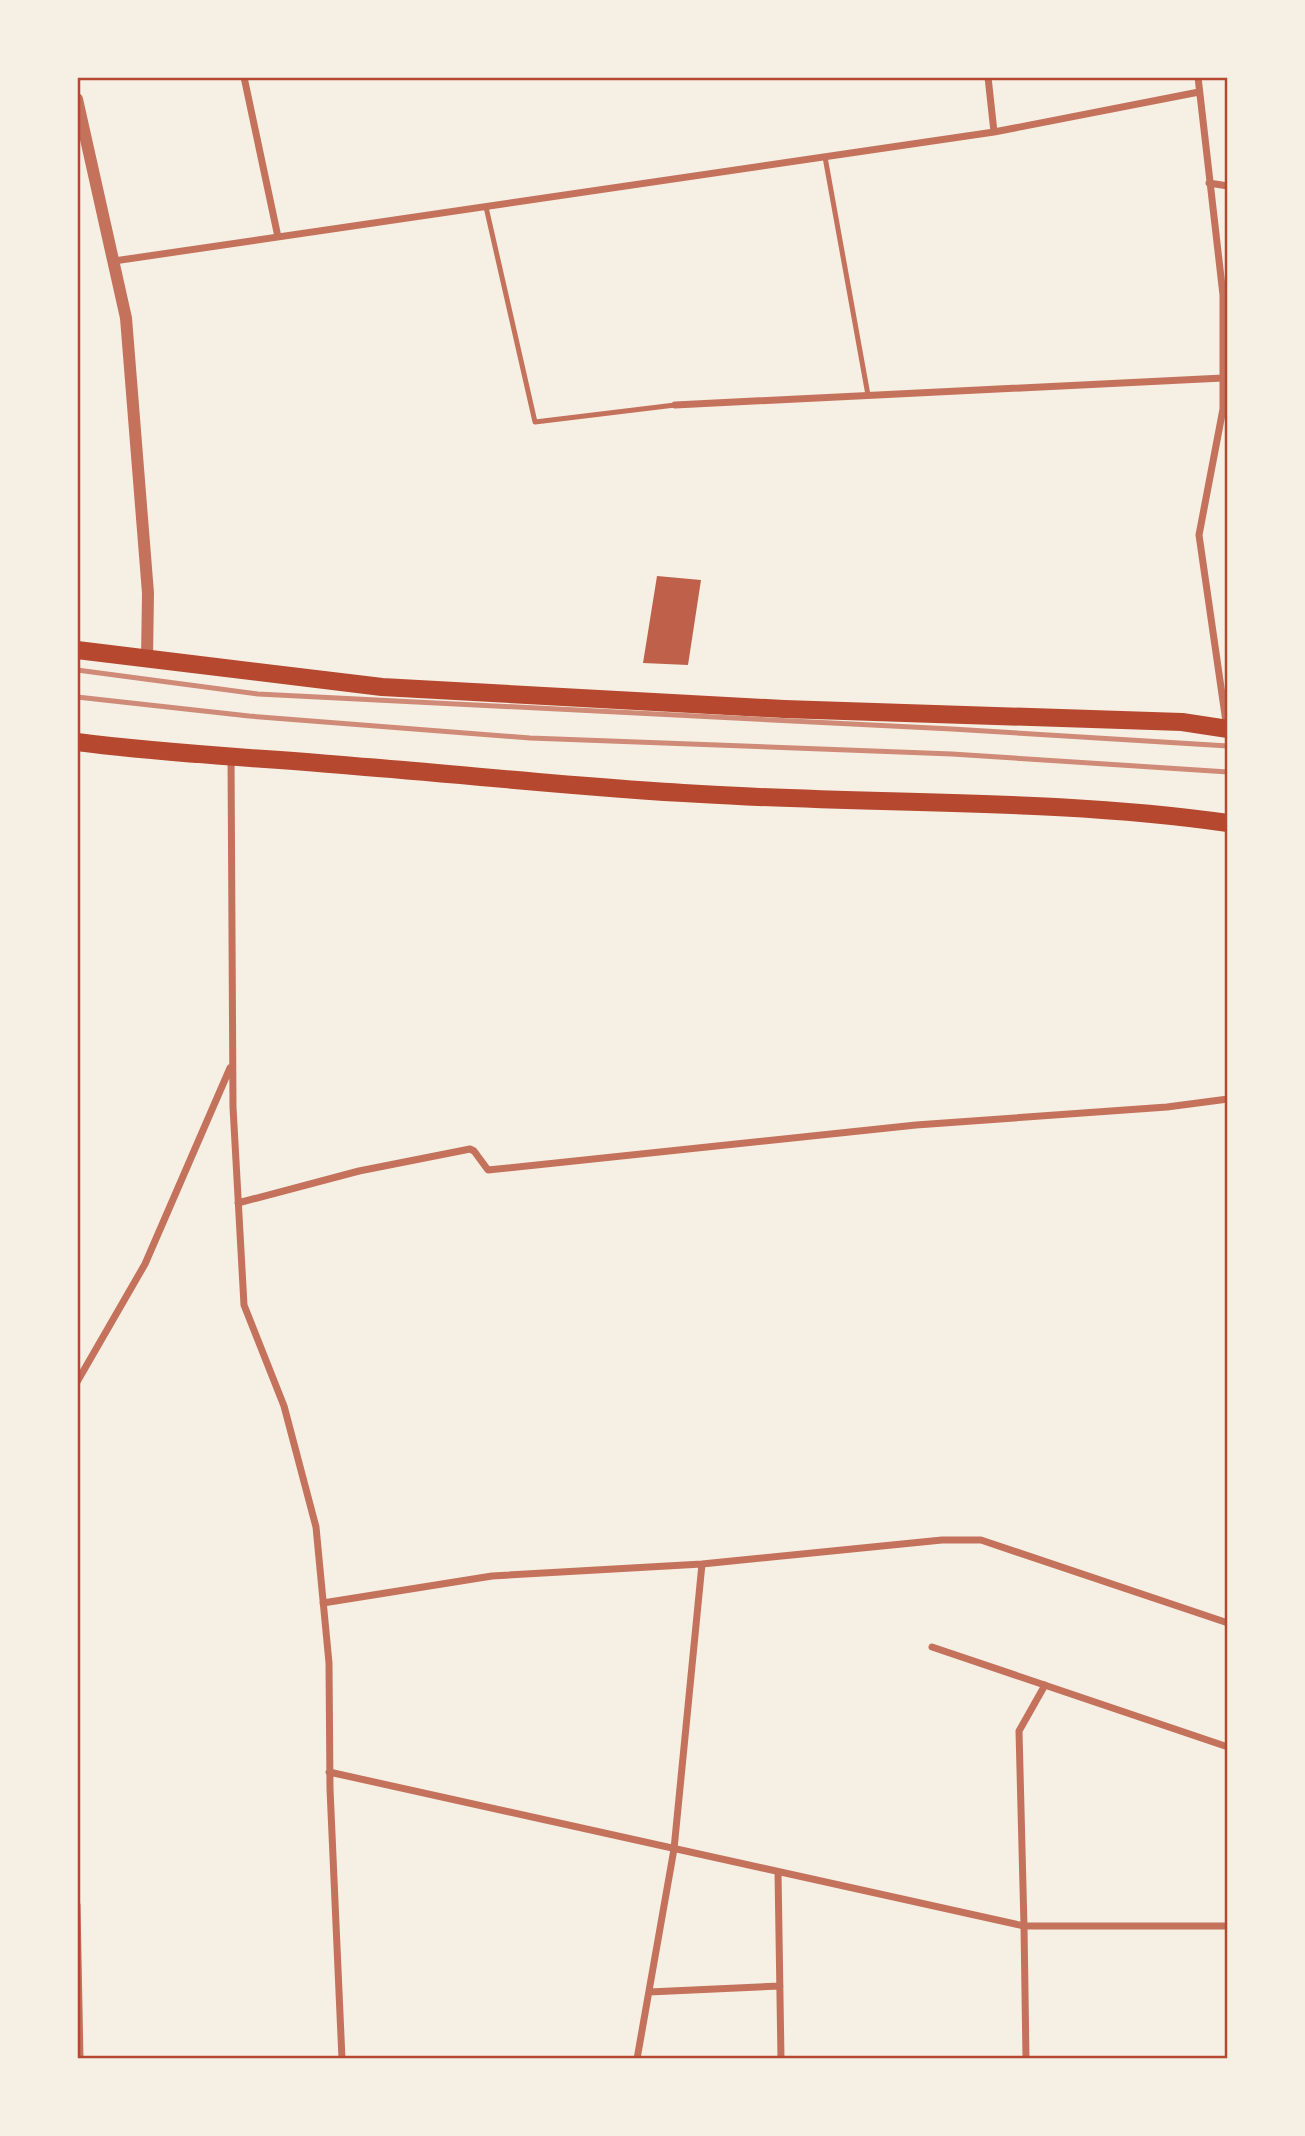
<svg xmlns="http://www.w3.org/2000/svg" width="1305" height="2136" font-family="Figtree,sans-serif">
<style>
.building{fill:#bf614a}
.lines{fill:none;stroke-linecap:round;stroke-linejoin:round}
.service{stroke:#c5725c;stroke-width:5}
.minor{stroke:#c5725c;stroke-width:7}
.tertiary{stroke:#c5725c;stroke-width:12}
.primary{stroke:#b5482f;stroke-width:18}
.rail{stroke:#cf8b77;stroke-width:5}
.neatline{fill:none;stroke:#b5482f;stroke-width:2.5}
</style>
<rect width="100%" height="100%" fill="#f6efe4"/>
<path class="building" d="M 657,576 L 701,580 L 688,665 L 643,663 Z"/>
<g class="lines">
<path class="service" d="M 825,157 L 868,395
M 486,207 L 535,422 L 675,405"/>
<path class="minor" d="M 244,77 L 278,237
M 988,77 L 994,132
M 1198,77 L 1223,295 L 1223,409 L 1199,535 L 1227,729
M 1209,183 L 1228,186
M 114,261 L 994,132 L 1199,92
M 675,405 L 1223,378
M 231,756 L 233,1107 L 244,1305 L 284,1406 L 316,1527 L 329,1663 L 330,1789 L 342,2059
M 238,1203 L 359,1171 L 470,1149 L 474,1151 L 488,1170 L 916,1125 L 1167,1107 L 1228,1099
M 77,1382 L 145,1264 L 230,1068
M 323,1603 L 492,1576 L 702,1564 L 942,1540 L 981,1540 L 1228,1623
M 932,1647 L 1228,1747
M 329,1772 L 1024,1926 L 1019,1731 L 1045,1685
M 778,1872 L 781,2059
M 77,1905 L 80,2059
M 649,1992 L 780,1986
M 637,2059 L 674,1849 L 702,1564
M 1026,2059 L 1024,1926 L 1228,1926"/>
<path class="tertiary" d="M 77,99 L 126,318 L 148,593 L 147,659"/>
<path class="primary" d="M 77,650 L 382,687 L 784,709 L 1182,722 L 1228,729
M 77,742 C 169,754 262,758 354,766 C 470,775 585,788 701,794 C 877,805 1054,798 1228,823"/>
<path class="rail" d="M 77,670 L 258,694 L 952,729 L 1228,746
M 77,697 L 249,716 L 530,738 L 952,754 L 1228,772"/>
</g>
<rect width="1305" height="2136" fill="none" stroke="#f6efe4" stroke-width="158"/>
<rect x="79" y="79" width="1147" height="1978" class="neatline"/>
</svg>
